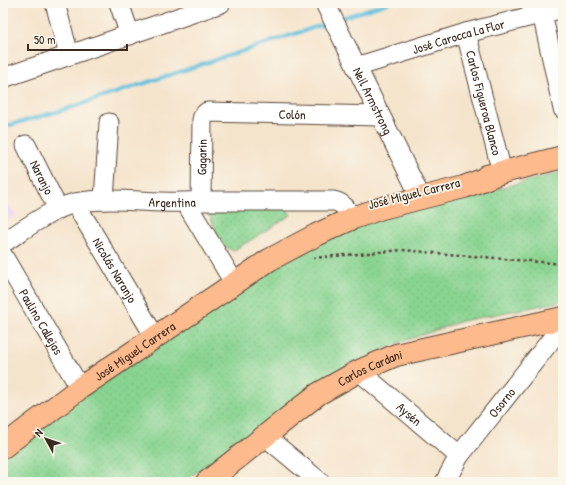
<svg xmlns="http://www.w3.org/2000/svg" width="566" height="485" font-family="'Patrick Hand',sans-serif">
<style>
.built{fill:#e6d3f0}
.grass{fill:url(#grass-dots);stroke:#627f58}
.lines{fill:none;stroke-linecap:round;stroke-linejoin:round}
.stream{stroke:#5bbcd9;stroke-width:4}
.minor-casing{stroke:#574638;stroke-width:21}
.major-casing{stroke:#574638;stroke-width:24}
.path{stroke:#574638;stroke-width:2.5;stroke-dasharray:3 3;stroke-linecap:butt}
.minor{stroke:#fff;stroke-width:19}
.major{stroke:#fcba8d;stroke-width:22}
.labels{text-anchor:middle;stroke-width:3.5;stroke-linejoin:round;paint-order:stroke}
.street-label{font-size:13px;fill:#3b2a1e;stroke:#fbf7ec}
</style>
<defs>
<pattern id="grass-dots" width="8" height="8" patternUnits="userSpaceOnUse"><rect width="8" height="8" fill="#89d492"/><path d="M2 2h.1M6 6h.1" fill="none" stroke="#77b67d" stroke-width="1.8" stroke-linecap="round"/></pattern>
</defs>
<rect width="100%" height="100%" fill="#fbf7ec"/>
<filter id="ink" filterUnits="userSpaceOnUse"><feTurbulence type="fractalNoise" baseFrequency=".025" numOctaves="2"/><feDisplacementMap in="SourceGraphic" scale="8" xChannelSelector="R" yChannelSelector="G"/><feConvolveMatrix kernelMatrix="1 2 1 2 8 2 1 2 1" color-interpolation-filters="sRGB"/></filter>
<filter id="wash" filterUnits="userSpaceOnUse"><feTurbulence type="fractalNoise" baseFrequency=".012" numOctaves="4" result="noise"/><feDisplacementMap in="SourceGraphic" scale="16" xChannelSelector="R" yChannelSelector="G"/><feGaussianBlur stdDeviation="0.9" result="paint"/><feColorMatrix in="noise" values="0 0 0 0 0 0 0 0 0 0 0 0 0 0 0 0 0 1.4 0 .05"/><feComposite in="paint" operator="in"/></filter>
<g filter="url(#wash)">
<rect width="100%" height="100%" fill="#f5e4cc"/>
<path class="built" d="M 3,195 L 16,216 L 3,224 Z"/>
<path class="grass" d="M 563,172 L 563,301 L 462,321 L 399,343 L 348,365 L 183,482 L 3,482 L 3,457 L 84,394 L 274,267 L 353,226 Z
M 287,209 L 291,215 L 233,251 L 221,244 L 208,211 Z"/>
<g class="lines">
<path class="stream" d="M 338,19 L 388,3
M 3,127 L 60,111 L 328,23"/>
</g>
</g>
<g filter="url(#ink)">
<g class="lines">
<defs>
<g id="minor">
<path d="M 55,3 L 69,55"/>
<path d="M 119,3 L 130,35"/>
<path id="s1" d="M 325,3 L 421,198"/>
<path d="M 542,13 L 563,109"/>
<path id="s2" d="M 466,33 L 502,172"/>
<path id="s3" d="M 356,67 L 466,33 L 563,8"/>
<path d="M 3,78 L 221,3"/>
<path id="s4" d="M 26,145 L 58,209"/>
<path d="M 104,200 L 109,123"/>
<path id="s5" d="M 201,201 L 202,120 L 203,116 L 207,112 L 380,116"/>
<path id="s6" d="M 75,203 L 155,337"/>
<path d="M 186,203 L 235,284"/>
<path id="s7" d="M 3,243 C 23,230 53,208 75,203 C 117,195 160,206 201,201 L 334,201 C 340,202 344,205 348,211"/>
<path id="s8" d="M 3,256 L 80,388"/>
<path id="s9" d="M 359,371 L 459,456"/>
<path d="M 265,436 L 320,482"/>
<path id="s10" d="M 445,482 L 459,456 L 563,325"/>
</g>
<g id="major">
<path d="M 487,176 L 563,157"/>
<path id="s11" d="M 3,447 L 80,388 L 269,260 L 316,235 L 353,218 L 382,208 L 464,187 L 502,172"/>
<path id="s12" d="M 207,482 L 318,394 L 359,371 L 396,355 L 563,318"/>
</g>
</defs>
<use href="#minor" class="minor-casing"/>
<use href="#major" class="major-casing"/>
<path class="path" d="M 313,258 L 402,250 L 563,264"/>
<use href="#minor" class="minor"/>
<use href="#major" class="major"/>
</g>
</g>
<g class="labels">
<g class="street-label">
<text dy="5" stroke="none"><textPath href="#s3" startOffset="107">José Carocca La Flor</textPath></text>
<text dy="5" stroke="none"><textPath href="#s1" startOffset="109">Neil Armstrong</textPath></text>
<text dy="5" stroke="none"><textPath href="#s2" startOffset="72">Carlos Figueroa Blanco</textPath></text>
<text dy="5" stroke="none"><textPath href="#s5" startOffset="176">Colón</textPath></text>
<text dy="5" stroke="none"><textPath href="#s5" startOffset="44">Gagarin</textPath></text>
<text dy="5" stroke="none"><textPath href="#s4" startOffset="36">Naranjo</textPath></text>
<text transform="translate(414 193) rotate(-14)" y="5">José Miguel Carrera</text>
<text dy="5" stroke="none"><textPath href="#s7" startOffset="180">Argentina</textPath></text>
<text dy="5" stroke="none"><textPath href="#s6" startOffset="78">Nicolás Naranjo</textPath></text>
<text dy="5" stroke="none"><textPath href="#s8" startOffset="76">Paulino Callejas</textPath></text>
<text dy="5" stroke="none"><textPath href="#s11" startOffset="163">José Miguel Carrera</textPath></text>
<text dy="5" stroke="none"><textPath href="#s12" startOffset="200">Carlos Cardani</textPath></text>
<text dy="5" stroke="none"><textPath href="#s10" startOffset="98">Osorno</textPath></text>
<text dy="5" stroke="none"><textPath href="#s9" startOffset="66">Aysén</textPath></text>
</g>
</g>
<rect width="566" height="485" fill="none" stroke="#fbf7ec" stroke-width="16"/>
<g transform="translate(46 439) rotate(310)" stroke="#fbf7ec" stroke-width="3" paint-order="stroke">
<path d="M0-3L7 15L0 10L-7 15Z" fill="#3b2a1e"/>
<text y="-6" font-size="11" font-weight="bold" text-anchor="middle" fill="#3b2a1e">N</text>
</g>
<path d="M28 44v6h99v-6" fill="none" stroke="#3b2a1e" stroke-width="2"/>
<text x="34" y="44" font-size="12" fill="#3b2a1e" stroke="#fbf7ec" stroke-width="3" paint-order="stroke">50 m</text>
</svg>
